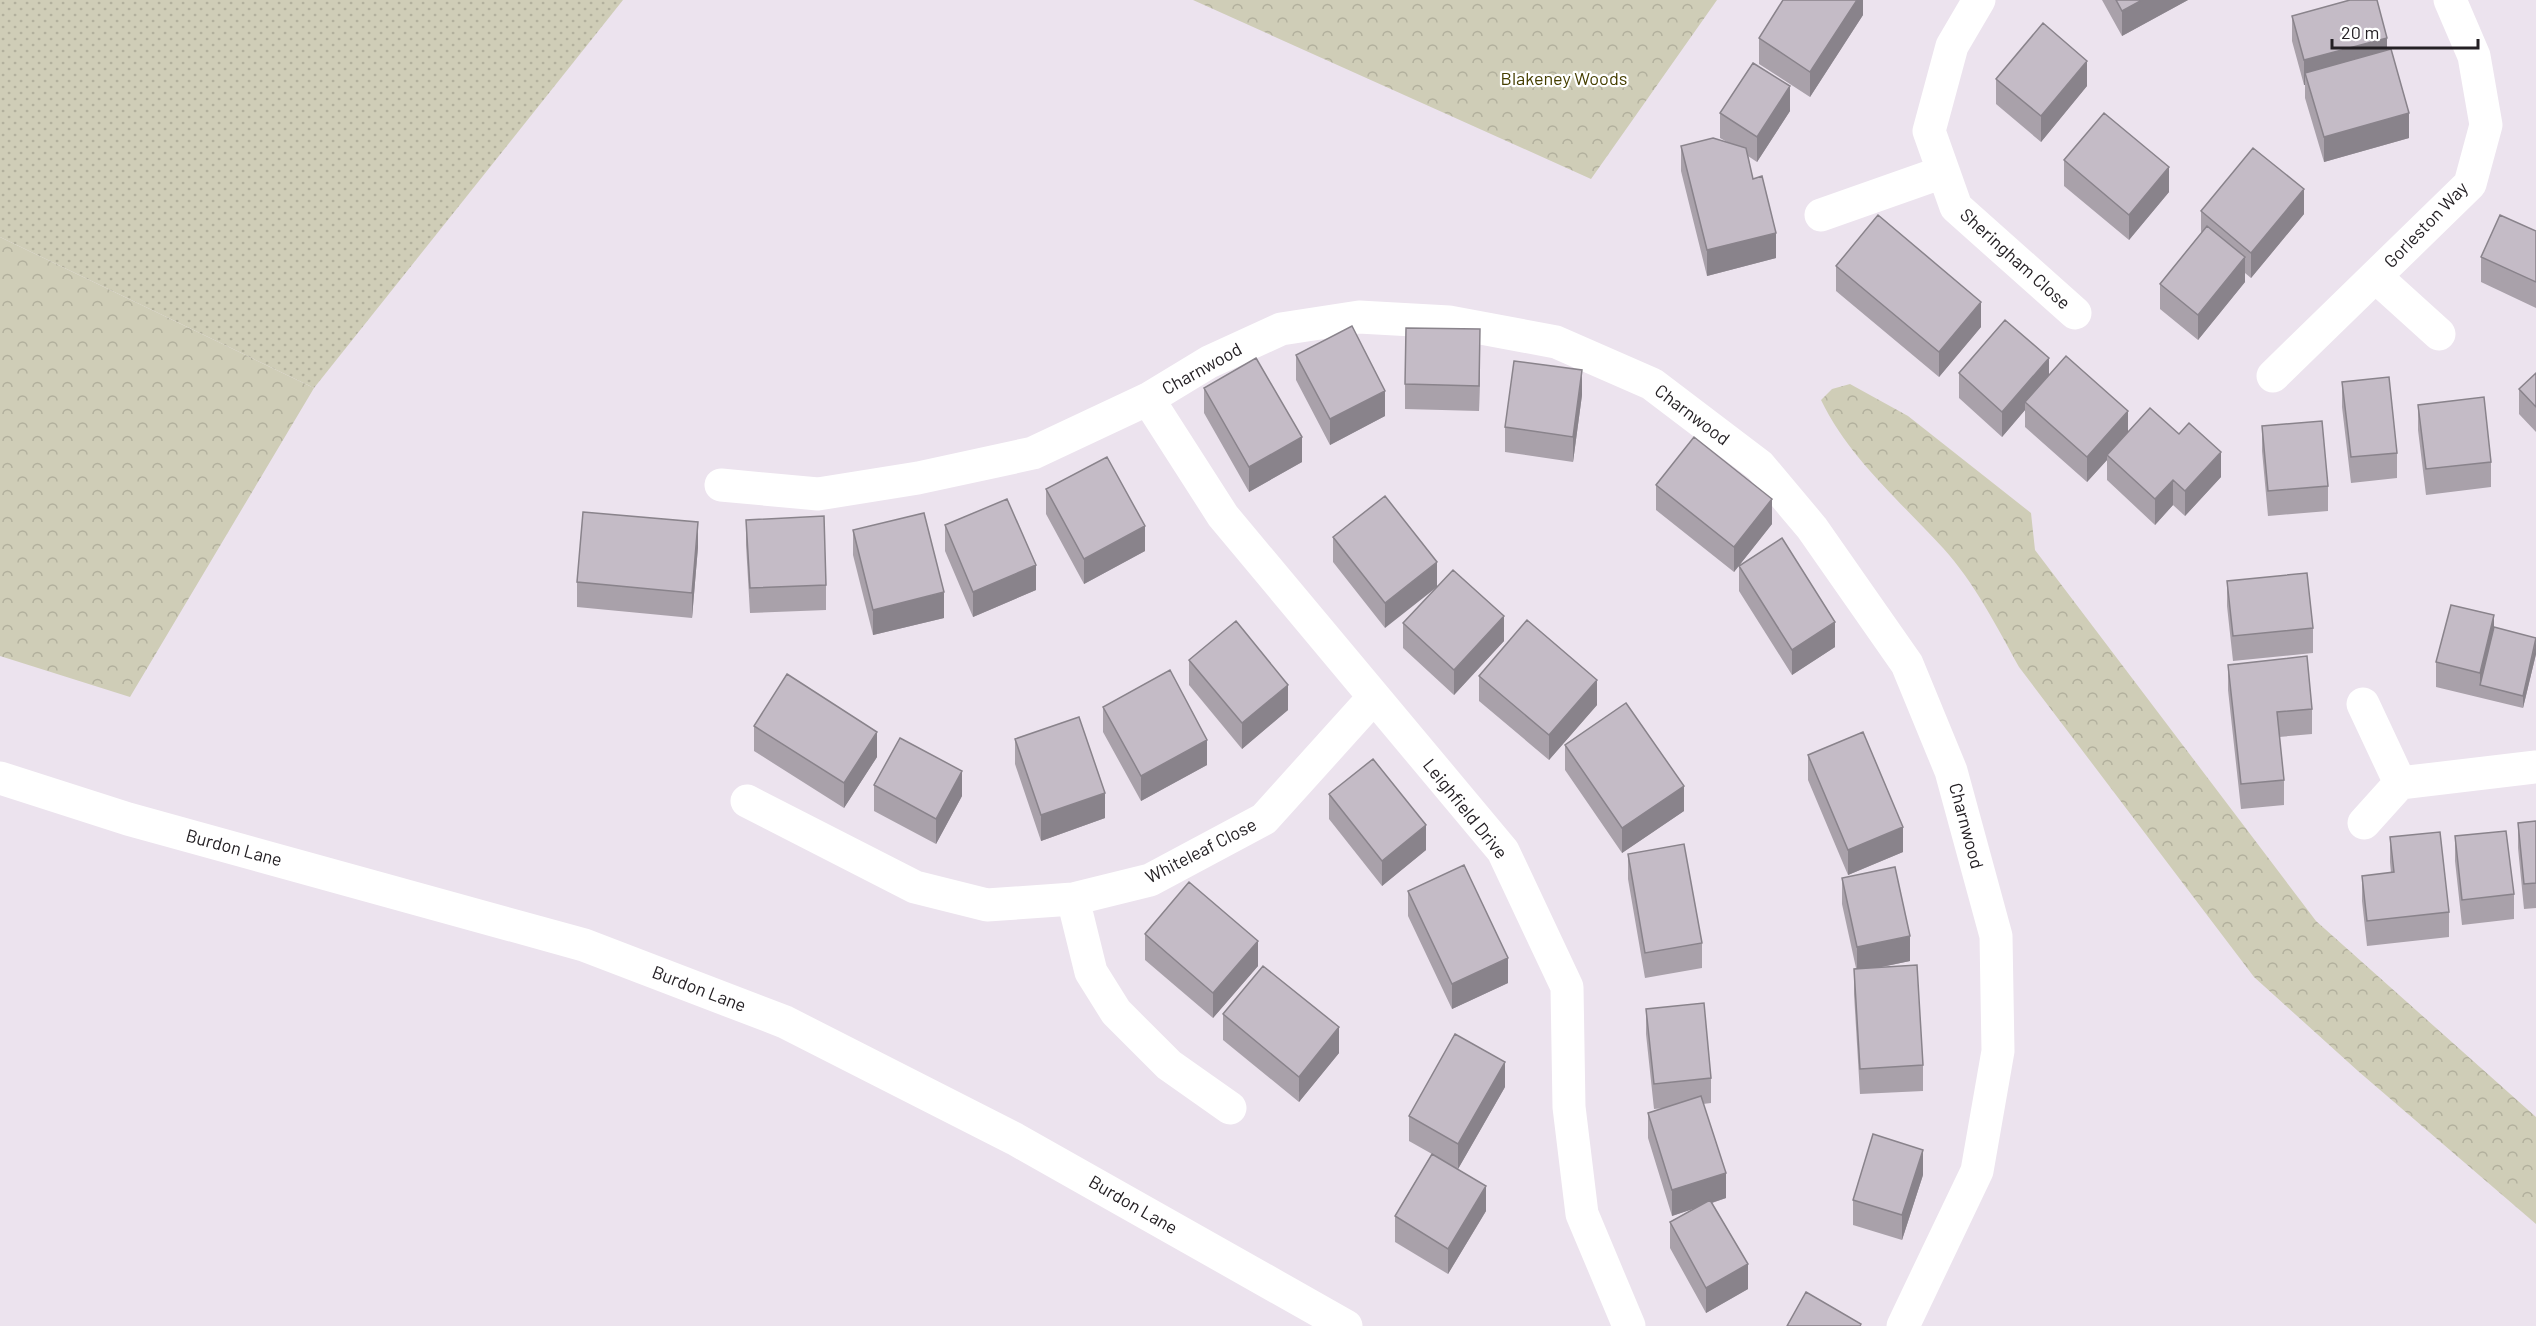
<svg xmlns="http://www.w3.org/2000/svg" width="2536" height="1326" font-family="Barlow,sans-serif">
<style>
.grass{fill:url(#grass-dots)}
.forest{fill:url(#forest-crowns)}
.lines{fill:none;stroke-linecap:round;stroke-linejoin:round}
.minor{stroke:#fff;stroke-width:33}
.tertiary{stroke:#fff;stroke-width:33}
.wall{fill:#a9a1aa}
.shaded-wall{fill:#89838b}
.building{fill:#c4bbc6;stroke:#89838b;stroke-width:1.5}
.labels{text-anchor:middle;stroke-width:4.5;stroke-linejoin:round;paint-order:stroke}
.park-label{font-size:18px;fill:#453e00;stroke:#fff}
.street-label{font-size:18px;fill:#242024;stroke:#fff}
</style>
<defs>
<pattern id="grass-dots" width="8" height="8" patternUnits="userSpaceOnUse" patternTransform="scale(1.5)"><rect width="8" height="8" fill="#cfcdb7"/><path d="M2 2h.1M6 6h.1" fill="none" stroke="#b2b09d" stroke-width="1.8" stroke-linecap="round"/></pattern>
<pattern id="forest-crowns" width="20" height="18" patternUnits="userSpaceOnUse" patternTransform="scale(1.5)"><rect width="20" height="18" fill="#cfcdb7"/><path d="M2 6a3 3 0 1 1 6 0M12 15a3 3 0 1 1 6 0" fill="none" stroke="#b2b09d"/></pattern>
</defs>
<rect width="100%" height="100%" fill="#ece3ee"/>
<path class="grass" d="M 0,0 L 623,0 L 314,388 L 0,237 Z"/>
<path class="forest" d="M 1193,0 L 1717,0 L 1591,179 Z
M 0,237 L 314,388 L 130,697 L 0,656 Z
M 1850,384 L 1908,416 L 2031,513 L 2035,550 L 2316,921 L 2536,1117 L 2536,1224 L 2358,1071 L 2254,977 L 2019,667 C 1997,627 1974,582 1943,548 C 1900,501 1849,458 1821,400 L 1832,389 Z"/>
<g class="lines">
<path class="minor" d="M 1979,0 L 1952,46 L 1929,131 L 1956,207 L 2075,313
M 1821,215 L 1943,172
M 2376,277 L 2439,334
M 2273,376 L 2470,184 L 2486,125 L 2474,56 L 2450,0
M 1148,399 L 1223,516 L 1503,851 L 1567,987 L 1569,1107 L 1582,1214 L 1629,1326
M 721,485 L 818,494 L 918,478 L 1033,453 L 1148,399 L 1209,362 L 1281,329 L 1359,317 L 1449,322 L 1556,342 L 1652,384 L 1760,466 L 1812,528 L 1907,664 L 1951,771 L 1996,936 L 1998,1051 L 1977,1171 L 1903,1326
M 2363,704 L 2400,783 L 2536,767
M 747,801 L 915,887 L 987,905 L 1073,899 L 1150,880 L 1264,819 L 1374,697
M 2364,823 L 2400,783
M 1073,899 L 1091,972 L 1116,1012 L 1169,1065 L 1230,1108"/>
<path class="tertiary" d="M 0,778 L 128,819 L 584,945 L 785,1022 L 1015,1139 L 1346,1326"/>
</g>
<path class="wall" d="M 1863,0 L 1863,15 L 1810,97 L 1759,64 L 1759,38 Z
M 2102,0 L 2188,0 L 2122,36 Z
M 2292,16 L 2387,50 L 2409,138 L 2324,162 L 2305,98 L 2305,85 L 2304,85 L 2292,41 Z
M 1996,79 L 2087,86 L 2041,142 L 1996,104 Z
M 1790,111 L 1757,162 L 1748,156 L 1753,179 L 1776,258 L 1707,276 L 1681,171 L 1681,146 L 1727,142 L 1720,138 L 1720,113 Z
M 2064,160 L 2169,192 L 2129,240 L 2064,186 Z
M 2201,211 L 2304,214 L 2251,278 L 2245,273 L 2245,282 L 2198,340 L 2160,309 L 2160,284 L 2201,233 Z
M 2536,231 L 2536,308 L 2481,282 L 2481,257 Z
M 1836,266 L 1981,327 L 1939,377 L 1836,291 Z
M 1480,354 L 1479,411 L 1405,409 L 1405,384 Z
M 1296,355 L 1385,416 L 1330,445 L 1296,380 Z
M 1959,373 L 2049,375 L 2128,432 L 2221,477 L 2185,516 L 2173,505 L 2155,525 L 2107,480 L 2107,460 L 2087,482 L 2025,427 L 2025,410 L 2002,437 L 1959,398 Z
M 2536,373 L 2536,432 L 2519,414 L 2519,389 Z
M 2342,382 L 2397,453 L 2397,478 L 2351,483 L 2342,407 Z
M 1204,388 L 1302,462 L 1249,492 L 1204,413 Z
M 1582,395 L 1573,462 L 1505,452 L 1505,427 Z
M 2418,405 L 2491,462 L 2491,487 L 2426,495 L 2418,430 Z
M 2262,426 L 2328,486 L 2328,511 L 2268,516 L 2262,451 Z
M 1656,485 L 1772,524 L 1734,572 L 1656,510 Z
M 1046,489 L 1145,551 L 1084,584 L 1046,514 Z
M 1385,496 L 1385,628 L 1333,562 L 1333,537 Z
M 746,520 L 826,585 L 826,610 L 750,613 L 746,545 Z
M 945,525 L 1036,590 L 973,617 L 945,551 Z
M 853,530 L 944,618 L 873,635 L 853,555 Z
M 698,547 L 692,618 L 577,607 L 577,582 Z
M 1739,566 L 1835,647 L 1792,675 L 1739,591 Z
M 2227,581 L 2313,628 L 2313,653 L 2233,661 L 2227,606 Z
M 1403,623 L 1504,641 L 1454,695 L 1403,648 Z
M 2494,628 L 2536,638 L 2536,654 L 2523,708 L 2436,687 L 2436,662 Z
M 1189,660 L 1288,710 L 1242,749 L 1189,685 Z
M 2228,665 L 2312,709 L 2312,734 L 2279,737 L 2284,780 L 2284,805 L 2241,809 L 2228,690 Z
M 1479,676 L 1597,705 L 1549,760 L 1479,701 Z
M 1103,707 L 1207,765 L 1141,801 L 1103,732 Z
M 754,726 L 877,757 L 844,808 L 754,751 Z
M 1015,739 L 1105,818 L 1041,841 L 1015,764 Z
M 1565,745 L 1684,811 L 1622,853 L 1565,770 Z
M 1808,755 L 1903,852 L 1848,875 L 1808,780 Z
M 874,785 L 962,796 L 936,844 L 874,811 Z
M 1329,794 L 1426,850 L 1382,886 L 1329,819 Z
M 2536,821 L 2536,908 L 2524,909 L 2518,848 L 2518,823 Z
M 2455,836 L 2514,894 L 2514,919 L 2462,925 L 2455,861 Z
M 2390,837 L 2449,912 L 2449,937 L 2367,946 L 2362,901 L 2362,876 L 2391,873 L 2390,862 Z
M 1628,854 L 1702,943 L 1702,968 L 1645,978 L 1628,879 Z
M 1842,878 L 1910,961 L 1882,967 L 1923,1065 L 1923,1091 L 1860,1094 L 1854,994 L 1854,969 L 1856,968 L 1842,904 Z
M 1408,891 L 1508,983 L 1452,1009 L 1408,916 Z
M 1145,934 L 1258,966 L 1213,1018 L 1145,960 Z
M 1646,1009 L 1711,1078 L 1711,1103 L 1703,1104 L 1726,1198 L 1712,1203 L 1748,1289 L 1706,1313 L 1670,1248 L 1670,1222 L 1695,1208 L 1672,1216 L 1648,1138 L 1648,1113 L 1665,1108 L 1654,1109 L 1646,1034 Z
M 1223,1014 L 1339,1053 L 1299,1102 L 1223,1040 Z
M 1505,1087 L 1458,1169 L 1486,1211 L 1448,1274 L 1395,1242 L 1395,1216 L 1432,1154 L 1409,1141 L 1409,1116 Z
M 1923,1175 L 1902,1240 L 1853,1225 L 1853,1200 Z"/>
<path class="shaded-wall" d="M 1857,0 L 1863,0 L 1863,15 L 1810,97 L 1810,72 Z
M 2142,0 L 2188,0 L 2122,36 L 2122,11 Z
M 2387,38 L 2387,63 L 2305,73 L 2305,85 L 2304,85 L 2304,60 Z
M 2087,61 L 2087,86 L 2041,142 L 2041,116 Z
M 1790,86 L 1790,111 L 1757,162 L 1757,137 Z
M 2409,113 L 2409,138 L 2324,162 L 2324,137 Z
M 2169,167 L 2169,192 L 2129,240 L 2129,215 Z
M 2304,189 L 2304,214 L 2251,278 L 2251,253 Z
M 1776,233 L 1776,258 L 1707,276 L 1707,250 Z
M 2245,257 L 2245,282 L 2198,340 L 2198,315 Z
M 1981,302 L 1981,327 L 1939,377 L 1939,352 Z
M 1480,329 L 1480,354 L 1479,411 L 1479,386 Z
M 2049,358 L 2049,383 L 2025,402 L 2025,410 L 2002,437 L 2002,412 Z
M 1582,370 L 1582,395 L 1573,462 L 1573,437 Z
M 1385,391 L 1385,416 L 1330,445 L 1330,419 Z
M 2128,411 L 2128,436 L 2107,455 L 2107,460 L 2087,482 L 2087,457 Z
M 1302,437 L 1302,462 L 1249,492 L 1249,467 Z
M 2221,452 L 2221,477 L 2185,516 L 2185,491 Z
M 2173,480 L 2173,505 L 2155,525 L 2155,499 Z
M 1772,499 L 1772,524 L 1734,572 L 1734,547 Z
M 698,522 L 698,547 L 692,618 L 692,593 Z
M 1145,526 L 1145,551 L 1084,584 L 1084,559 Z
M 1437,562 L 1437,587 L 1385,628 L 1385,603 Z
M 1036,565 L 1036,590 L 973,617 L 973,592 Z
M 944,592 L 944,618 L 873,635 L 873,610 Z
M 2494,615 L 2494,640 L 2480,685 L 2480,673 Z
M 1504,616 L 1504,641 L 1454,695 L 1454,670 Z
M 1835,622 L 1835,647 L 1792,675 L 1792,650 Z
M 2536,641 L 2536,654 L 2523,708 L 2523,696 Z
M 1597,680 L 1597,705 L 1549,760 L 1549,735 Z
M 1288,685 L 1288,710 L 1242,749 L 1242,723 Z
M 877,732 L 877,757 L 844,808 L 844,783 Z
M 1207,740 L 1207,765 L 1141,801 L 1141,776 Z
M 962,771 L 962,796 L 936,844 L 936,819 Z
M 1684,786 L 1684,811 L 1622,853 L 1622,828 Z
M 1105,793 L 1105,818 L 1041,841 L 1041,815 Z
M 1426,825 L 1426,850 L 1382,886 L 1382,861 Z
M 1903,827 L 1903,852 L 1848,875 L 1848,850 Z
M 1910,936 L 1910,961 L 1857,972 L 1857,947 Z
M 1258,941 L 1258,966 L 1213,1018 L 1213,993 Z
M 1508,958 L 1508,983 L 1452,1009 L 1452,984 Z
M 1339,1027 L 1339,1053 L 1299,1102 L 1299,1077 Z
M 1505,1062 L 1505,1087 L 1458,1169 L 1458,1144 Z
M 1923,1150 L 1923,1175 L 1902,1240 L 1902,1215 Z
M 1726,1173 L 1726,1198 L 1672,1216 L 1672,1190 Z
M 1486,1186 L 1486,1211 L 1448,1274 L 1448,1249 Z
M 1748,1264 L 1748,1289 L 1706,1313 L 1706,1288 Z"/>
<path class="building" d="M 1783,0 L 1857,0 L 1810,72 L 1759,38 Z
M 2116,0 L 2142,0 L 2122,11 Z
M 2350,0 L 2377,0 L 2387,38 L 2304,60 L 2292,16 Z
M 2043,23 L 2087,61 L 2041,116 L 1996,79 Z
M 2391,49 L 2409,113 L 2324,137 L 2305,73 Z
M 1753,63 L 1790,86 L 1757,137 L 1720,113 Z
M 2104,113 L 2169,167 L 2129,215 L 2064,160 Z
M 1713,138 L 1746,148 L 1753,179 L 1762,176 L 1776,233 L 1707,250 L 1681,146 Z
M 2253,148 L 2304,189 L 2251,253 L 2201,211 Z
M 1878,215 L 1981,302 L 1939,352 L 1836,266 Z
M 2500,215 L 2536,231 L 2536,282 L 2481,257 Z
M 2207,226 L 2245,257 L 2198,315 L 2160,284 Z
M 2005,320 L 2049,358 L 2002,412 L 1959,373 Z
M 1352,326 L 1385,391 L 1330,419 L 1296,355 Z
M 1406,328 L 1480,329 L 1479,386 L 1405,384 Z
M 2066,356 L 2128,411 L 2087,457 L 2025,402 Z
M 1256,358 L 1302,437 L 1249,467 L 1204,388 Z
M 1514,361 L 1582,370 L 1573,437 L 1505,427 Z
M 2536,373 L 2536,407 L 2519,389 Z
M 2389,377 L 2397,453 L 2351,457 L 2342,382 Z
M 2484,397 L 2491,462 L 2426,469 L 2418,405 Z
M 2150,408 L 2179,434 L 2189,423 L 2221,452 L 2185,491 L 2173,480 L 2155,499 L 2107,455 Z
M 2322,421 L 2328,486 L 2268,491 L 2262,426 Z
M 1694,437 L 1772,499 L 1734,547 L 1656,485 Z
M 1107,457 L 1145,526 L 1084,559 L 1046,489 Z
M 1385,496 L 1437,562 L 1385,603 L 1333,537 Z
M 1007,499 L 1036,565 L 973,592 L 945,525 Z
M 583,512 L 698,522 L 692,593 L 577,582 Z
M 924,513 L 944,592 L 873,610 L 853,530 Z
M 824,516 L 826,585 L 750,588 L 746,520 Z
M 1782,538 L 1835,622 L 1792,650 L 1739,566 Z
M 1453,570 L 1504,616 L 1454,670 L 1403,623 Z
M 2307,573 L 2313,628 L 2233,636 L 2227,581 Z
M 2451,605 L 2494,615 L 2480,673 L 2436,662 Z
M 1527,620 L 1597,680 L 1549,735 L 1479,676 Z
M 1236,621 L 1288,685 L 1242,723 L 1189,660 Z
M 2494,627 L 2536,638 L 2523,696 L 2480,685 Z
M 2307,656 L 2312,709 L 2277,712 L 2284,780 L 2241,784 L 2228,665 Z
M 1170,670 L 1207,740 L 1141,776 L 1103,707 Z
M 787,674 L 877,732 L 844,783 L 754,726 Z
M 1626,703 L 1684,786 L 1622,828 L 1565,745 Z
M 1079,717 L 1105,793 L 1041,815 L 1015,739 Z
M 1863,732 L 1903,827 L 1848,850 L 1808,755 Z
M 900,738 L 962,771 L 936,819 L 874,785 Z
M 1373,759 L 1426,825 L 1382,861 L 1329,794 Z
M 2536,821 L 2536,883 L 2524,884 L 2518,823 Z
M 2506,831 L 2514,894 L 2462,900 L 2455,836 Z
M 2440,832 L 2449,912 L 2367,921 L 2362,876 L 2394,872 L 2390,837 Z
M 1684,844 L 1702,943 L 1645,953 L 1628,854 Z
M 1464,865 L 1508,958 L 1452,984 L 1408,891 Z
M 1895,867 L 1910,936 L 1857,947 L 1842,878 Z
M 1189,882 L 1258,941 L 1213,993 L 1145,934 Z
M 1917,965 L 1923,1065 L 1860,1069 L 1854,969 Z
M 1263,966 L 1339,1027 L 1299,1077 L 1223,1014 Z
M 1704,1003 L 1711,1078 L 1654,1084 L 1646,1009 Z
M 1455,1034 L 1505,1062 L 1458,1144 L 1409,1116 Z
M 1701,1096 L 1726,1173 L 1672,1190 L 1648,1113 Z
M 1873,1134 L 1923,1150 L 1902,1215 L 1853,1200 Z
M 1432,1154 L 1486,1186 L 1448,1249 L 1395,1216 Z
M 1710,1200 L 1748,1264 L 1706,1288 L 1670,1222 Z
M 1806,1292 L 1861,1324 L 1860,1326 L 1787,1326 Z"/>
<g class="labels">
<g class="park-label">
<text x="1564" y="85">Blakeney Woods</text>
</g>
<g class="street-label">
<text transform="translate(2426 225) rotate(-46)" y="6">Gorleston Way</text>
<text transform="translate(2015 259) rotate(42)" y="6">Sheringham Close</text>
<text transform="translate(1202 369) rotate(-29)" y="6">Charnwood</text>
<text transform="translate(1692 415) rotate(37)" y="6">Charnwood</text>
<text transform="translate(1465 809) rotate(51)" y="6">Leighfield Drive</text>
<text transform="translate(1966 826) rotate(75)" y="6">Charnwood</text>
<text transform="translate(234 848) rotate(15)" y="6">Burdon Lane</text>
<text transform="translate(1201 851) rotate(-27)" y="6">Whiteleaf Close</text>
<text transform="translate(699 989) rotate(21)" y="6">Burdon Lane</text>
<text transform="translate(1133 1205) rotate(30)" y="6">Burdon Lane</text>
</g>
</g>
<path d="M2332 39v9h146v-9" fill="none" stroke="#242024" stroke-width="3"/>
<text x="2341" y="39" font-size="18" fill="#242024" stroke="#ffffff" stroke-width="4.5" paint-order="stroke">20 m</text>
</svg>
